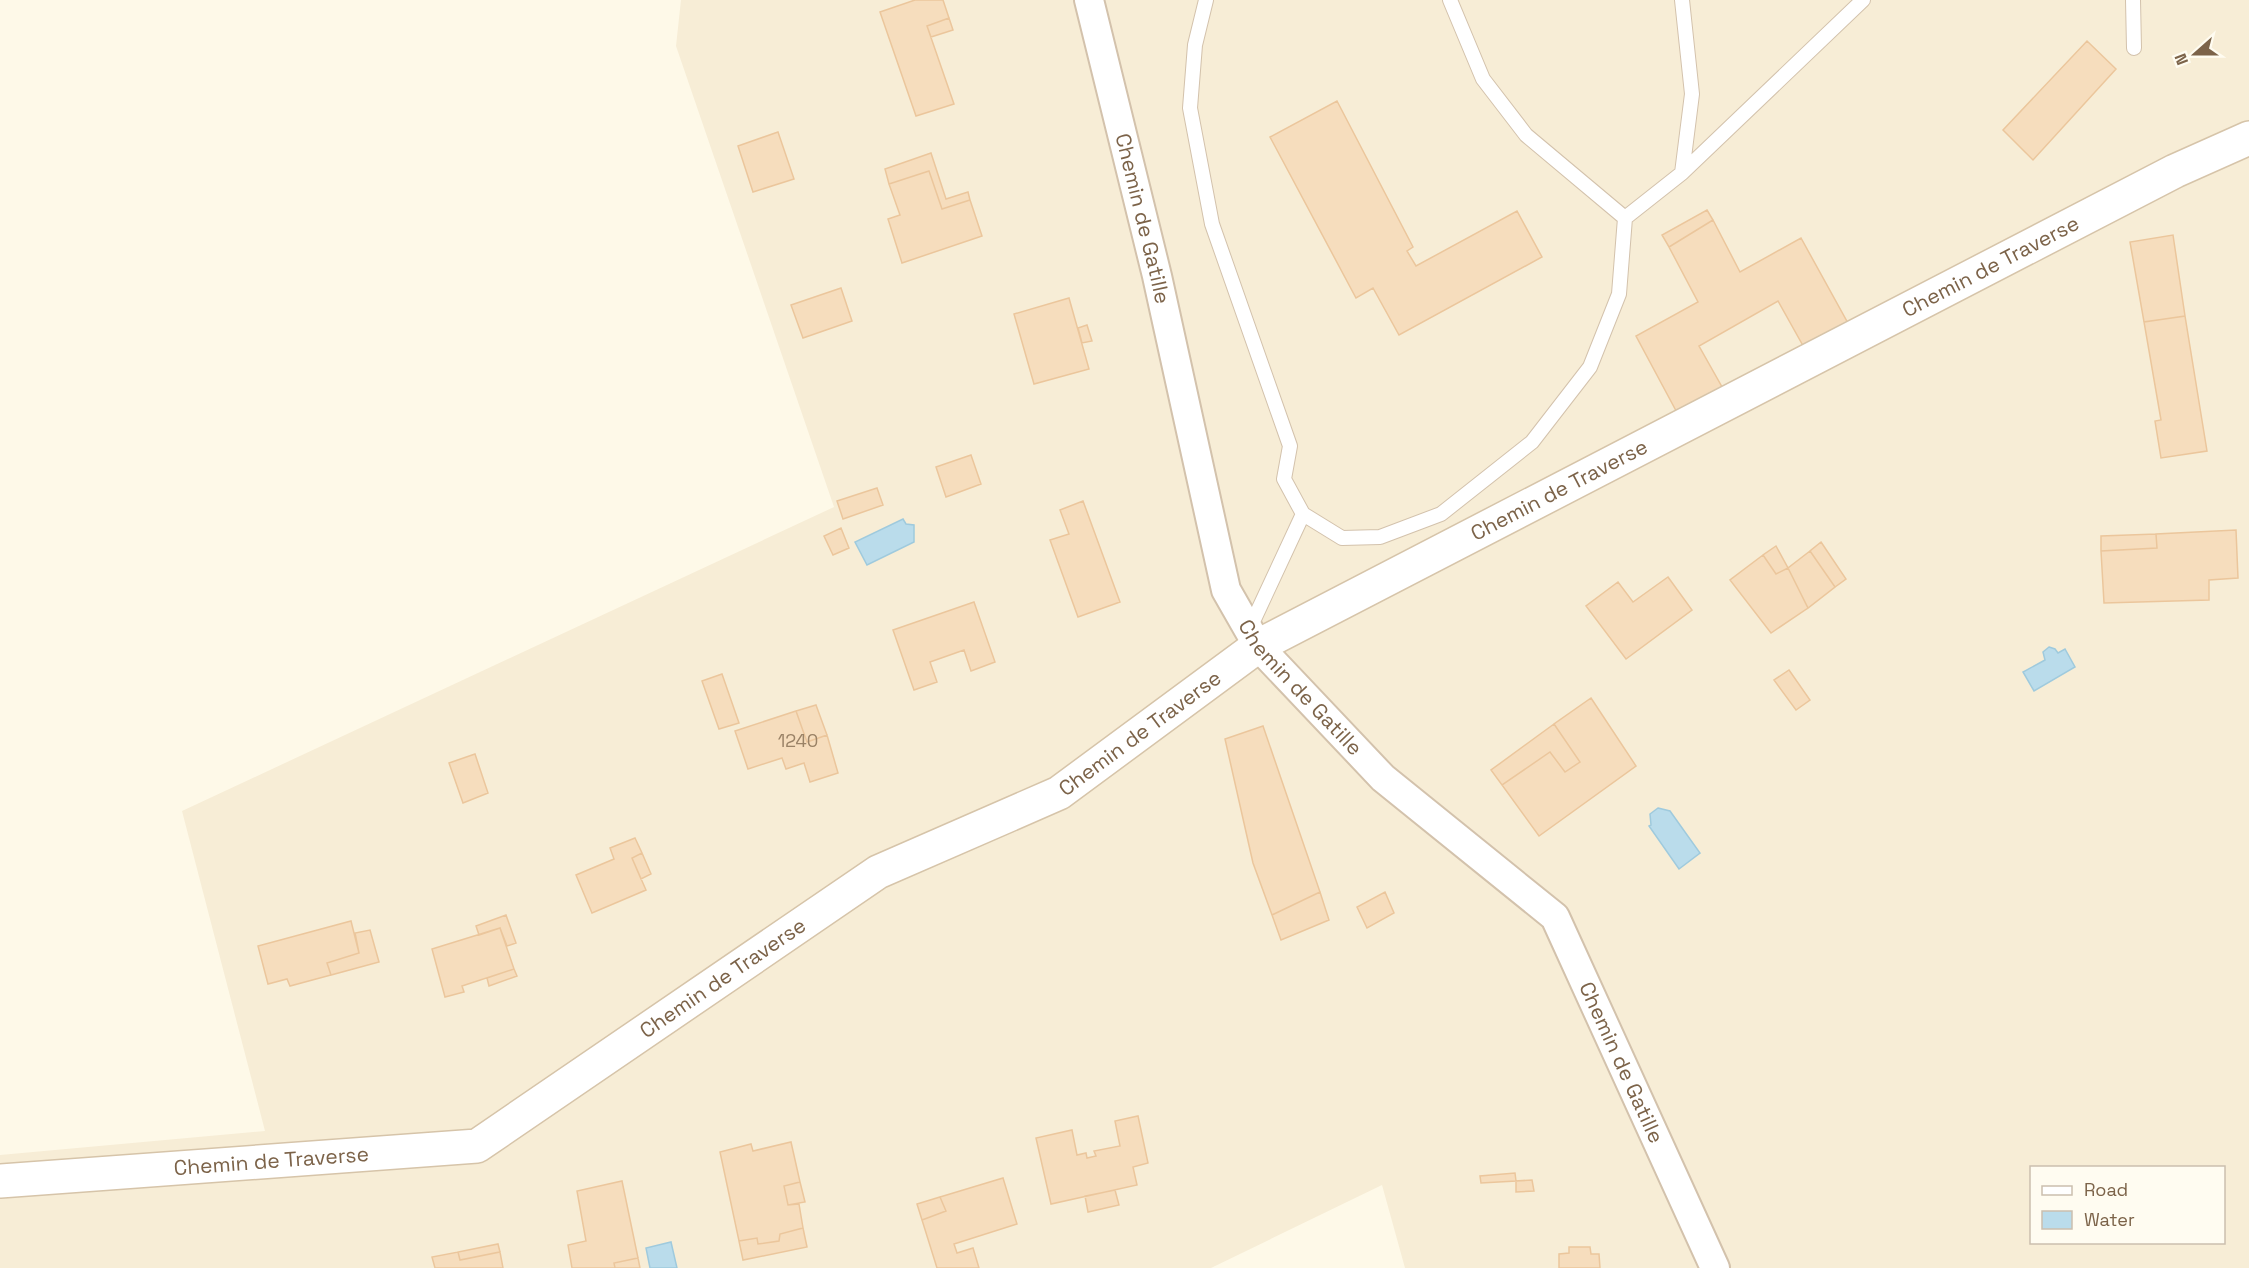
<svg xmlns="http://www.w3.org/2000/svg" width="2249" height="1268" font-family="'Space Grotesk',sans-serif">
<style>
.residential{fill:#f7edd6;fill-rule:evenodd}
.water{fill:#badceb;stroke:#9fcadd;stroke-width:1.5}
.building{fill:#f6ddbd;stroke:#ebc69c;stroke-width:1.5}
.lines{fill:none;stroke-linecap:round;stroke-linejoin:round}
.lane-casing{stroke:#d3c2ac;stroke-width:16}
.street-casing{stroke:#d3c2ac;stroke-width:32}
.secondary-casing{stroke:#d6c4a9;stroke-width:36}
.lane{stroke:#fff;stroke-width:14}
.street{stroke:#fff;stroke-width:28}
.secondary{stroke:#fff;stroke-width:33}
.labels{text-anchor:middle;stroke-width:4.5;stroke-linejoin:round;paint-order:stroke}
.number-label{font-size:18px;fill:#9a8266}
.street-label{font-size:21px;fill:#7c6349;stroke:#fffcf1}
</style>
<rect width="100%" height="100%" fill="#fef9e8"/>
<path class="residential" d="M 681,0 L 2249,0 L 2249,1268 L 1405,1268 L 1382,1185 L 1211,1268 L 0,1268 L 0,1155 L 265,1131 L 182,811 L 834,507 L 676,46 ZM 2032,1168 L 2224,1168 L 2224,1242 L 2032,1242 Z"/>
<path class="water" d="M 903,519 L 906,524 L 914,525 L 914,542 L 867,565 L 855,542 Z
M 2049,647 L 2055,649 L 2058,653 L 2065,649 L 2075,667 L 2034,691 L 2023,672 L 2045,660 L 2043,652 Z
M 1658,808 L 1670,811 L 1700,853 L 1679,869 L 1649,826 L 1651,825 L 1650,814 Z
M 671,1242 L 677,1268 L 650,1268 L 646,1248 Z"/>
<path class="building" d="M 915,0 L 943,0 L 949,18 L 927,26 L 954,104 L 916,116 L 880,12 Z
M 949,18 L 953,30 L 931,37 L 927,26 Z
M 2087,41 L 2116,69 L 2033,160 L 2003,130 Z
M 1337,101 L 1413,247 L 1407,251 L 1416,266 L 1517,211 L 1542,257 L 1399,335 L 1373,288 L 1356,298 L 1270,137 Z
M 778,132 L 794,179 L 753,192 L 738,146 Z
M 931,153 L 946,199 L 968,192 L 970,200 L 942,209 L 929,171 L 889,184 L 885,169 Z
M 929,171 L 942,209 L 970,200 L 982,236 L 902,263 L 888,219 L 900,215 L 889,184 Z
M 1707,210 L 1713,220 L 1669,247 L 1662,235 Z
M 1713,220 L 1740,272 L 1801,238 L 1849,325 L 1806,351 L 1778,301 L 1699,346 L 1726,394 L 1681,420 L 1636,336 L 1698,302 L 1669,247 Z
M 2173,235 L 2185,316 L 2144,322 L 2130,242 Z
M 841,288 L 852,321 L 803,338 L 791,305 Z
M 1069,298 L 1089,369 L 1034,384 L 1014,314 Z
M 2185,316 L 2207,451 L 2161,458 L 2155,421 L 2161,420 L 2144,322 Z
M 1087,325 L 1092,341 L 1082,343 L 1078,328 Z
M 971,455 L 981,484 L 946,497 L 936,467 Z
M 877,488 L 883,505 L 843,519 L 837,501 Z
M 1083,501 L 1120,602 L 1078,617 L 1050,540 L 1069,534 L 1060,510 Z
M 841,528 L 849,548 L 833,555 L 824,536 Z
M 2236,530 L 2238,578 L 2209,580 L 2209,600 L 2104,603 L 2101,551 L 2157,548 L 2156,534 Z
M 2156,534 L 2157,548 L 2101,551 L 2101,536 Z
M 1821,542 L 1846,579 L 1835,587 L 1810,551 Z
M 1776,546 L 1788,568 L 1776,574 L 1763,555 Z
M 1810,551 L 1835,587 L 1808,608 L 1788,568 Z
M 1763,555 L 1776,574 L 1788,568 L 1808,608 L 1771,633 L 1730,580 Z
M 1668,577 L 1692,610 L 1626,659 L 1586,606 L 1618,582 L 1633,602 Z
M 974,602 L 995,662 L 971,671 L 964,650 L 930,662 L 937,682 L 914,690 L 893,630 Z
M 1789,670 L 1810,700 L 1796,710 L 1774,680 Z
M 722,674 L 739,723 L 719,729 L 702,681 Z
M 1591,698 L 1636,766 L 1539,836 L 1502,785 L 1550,752 L 1565,772 L 1580,762 L 1554,724 Z
M 816,705 L 827,735 L 807,742 L 796,711 Z
M 796,711 L 807,742 L 827,735 L 838,773 L 810,782 L 804,763 L 786,769 L 782,758 L 748,769 L 735,731 Z
M 1554,724 L 1580,762 L 1565,772 L 1550,752 L 1502,785 L 1491,770 Z
M 1263,726 L 1320,892 L 1272,915 L 1253,863 L 1225,739 Z
M 475,754 L 488,793 L 463,803 L 449,763 Z
M 635,838 L 642,853 L 632,858 L 646,890 L 592,913 L 576,875 L 614,859 L 610,848 Z
M 642,853 L 651,874 L 641,879 L 632,858 Z
M 1320,892 L 1329,920 L 1281,940 L 1272,915 Z
M 1385,892 L 1394,913 L 1367,928 L 1357,907 Z
M 506,915 L 516,943 L 507,946 L 500,928 L 479,935 L 476,926 Z
M 351,921 L 359,953 L 327,963 L 331,975 L 290,986 L 287,979 L 268,984 L 258,946 Z
M 500,928 L 514,969 L 462,986 L 464,992 L 445,997 L 432,949 Z
M 370,930 L 379,962 L 331,975 L 327,963 L 359,953 L 355,933 Z
M 514,969 L 517,976 L 489,986 L 487,978 Z
M 1138,1116 L 1148,1163 L 1133,1167 L 1137,1185 L 1051,1204 L 1036,1138 L 1072,1130 L 1077,1155 L 1086,1153 L 1087,1158 L 1096,1156 L 1094,1151 L 1120,1146 L 1115,1121 Z
M 791,1142 L 800,1182 L 784,1186 L 788,1205 L 799,1204 L 803,1228 L 780,1234 L 779,1241 L 758,1244 L 757,1238 L 739,1241 L 720,1152 L 751,1144 L 753,1151 Z
M 1515,1173 L 1516,1181 L 1481,1183 L 1480,1176 Z
M 1003,1178 L 1017,1224 L 954,1244 L 957,1253 L 973,1248 L 979,1268 L 937,1268 L 922,1220 L 946,1211 L 940,1197 Z
M 1532,1180 L 1534,1191 L 1516,1192 L 1516,1181 Z
M 622,1181 L 638,1258 L 614,1263 L 615,1268 L 572,1268 L 568,1245 L 586,1241 L 577,1191 Z
M 800,1182 L 805,1202 L 788,1205 L 784,1186 Z
M 1115,1190 L 1119,1205 L 1088,1212 L 1085,1196 Z
M 940,1197 L 946,1211 L 922,1220 L 917,1204 Z
M 803,1228 L 807,1247 L 743,1260 L 739,1241 L 757,1238 L 758,1244 L 779,1241 L 780,1234 Z
M 498,1244 L 500,1252 L 460,1260 L 458,1252 Z
M 1569,1247 L 1590,1247 L 1591,1254 L 1599,1254 L 1600,1268 L 1559,1268 L 1559,1254 L 1569,1253 Z
M 458,1252 L 460,1260 L 500,1252 L 503,1268 L 435,1268 L 432,1257 Z
M 638,1258 L 640,1268 L 615,1268 L 614,1263 Z"/>
<g class="lines">
<defs>
<path id="lane" d="M 1206,0 L 1195,45 L 1190,108 L 1212,224 L 1290,446 L 1284,479 L 1303,514 L 1342,538 L 1380,537 L 1441,514 L 1532,442 L 1590,367 L 1619,294 L 1625,218 L 1682,173 L 1863,0
M 1450,0 L 1483,79 L 1526,135 L 1625,218
M 2133,0 L 2134,48
M 1682,173 L 1692,94 L 1682,0
M 1249,630 L 1303,514"/>
<g id="street">
<path id="s1" d="M 1089,0 L 1157,276 L 1226,590 L 1258,646 L 1383,778 L 1555,917 L 1715,1268"/>
</g>
<g id="secondary">
<path id="s2" d="M 0,1181 L 477,1146 L 878,872 L 1059,793 L 1258,646 L 2175,171 L 2249,138"/>
</g>
</defs>
<use href="#lane" class="lane-casing"/>
<use href="#street" class="street-casing"/>
<use href="#secondary" class="secondary-casing"/>
<use href="#lane" class="lane"/>
<use href="#street" class="street"/>
<use href="#secondary" class="secondary"/>
</g>
<g class="labels">
<g class="number-label">
<text x="798" y="747">1240</text>
</g>
<g class="street-label">
<text dy="7" stroke="none"><textPath href="#s1" startOffset="225">Chemin de Gatille</textPath></text>
<text dy="7" stroke="none"><textPath href="#s2" startOffset="2234">Chemin de Traverse</textPath></text>
<text dy="7" stroke="none"><textPath href="#s2" startOffset="1748">Chemin de Traverse</textPath></text>
<text dy="7" stroke="none"><textPath href="#s1" startOffset="729">Chemin de Gatille</textPath></text>
<text dy="7" stroke="none"><textPath href="#s2" startOffset="1262">Chemin de Traverse</textPath></text>
<text dy="7" stroke="none"><textPath href="#s2" startOffset="776">Chemin de Traverse</textPath></text>
<text dy="7" stroke="none"><textPath href="#s1" startOffset="1233">Chemin de Gatille</textPath></text>
<text dy="7" stroke="none"><textPath href="#s2" startOffset="272">Chemin de Traverse</textPath></text>
</g>
</g>
<rect x="2030" y="1166" width="195" height="78" fill="#fffcf1" stroke="#cbbfae" stroke-width="1.5"/>
<rect x="2042" y="1186" width="30" height="9" fill="#ffffff" stroke="#cbbfae" stroke-width="1.5"/>
<text x="2084" y="1196" font-size="18" fill="#7c6349">Road</text>
<rect x="2042" y="1211" width="30" height="18" fill="#badceb" stroke="#cbbfae" stroke-width="1.5"/>
<text x="2084" y="1226" font-size="18" fill="#7c6349">Water</text>
<g transform="translate(2195 54) rotate(249)" stroke="#fffcf1" stroke-width="4.5" paint-order="stroke">
<path d="M0-4.5L10 22L0 15L-10 22Z" fill="#7c6349"/>
<text y="-9" font-size="16" font-weight="bold" text-anchor="middle" fill="#7c6349">N</text>
</g>
</svg>
